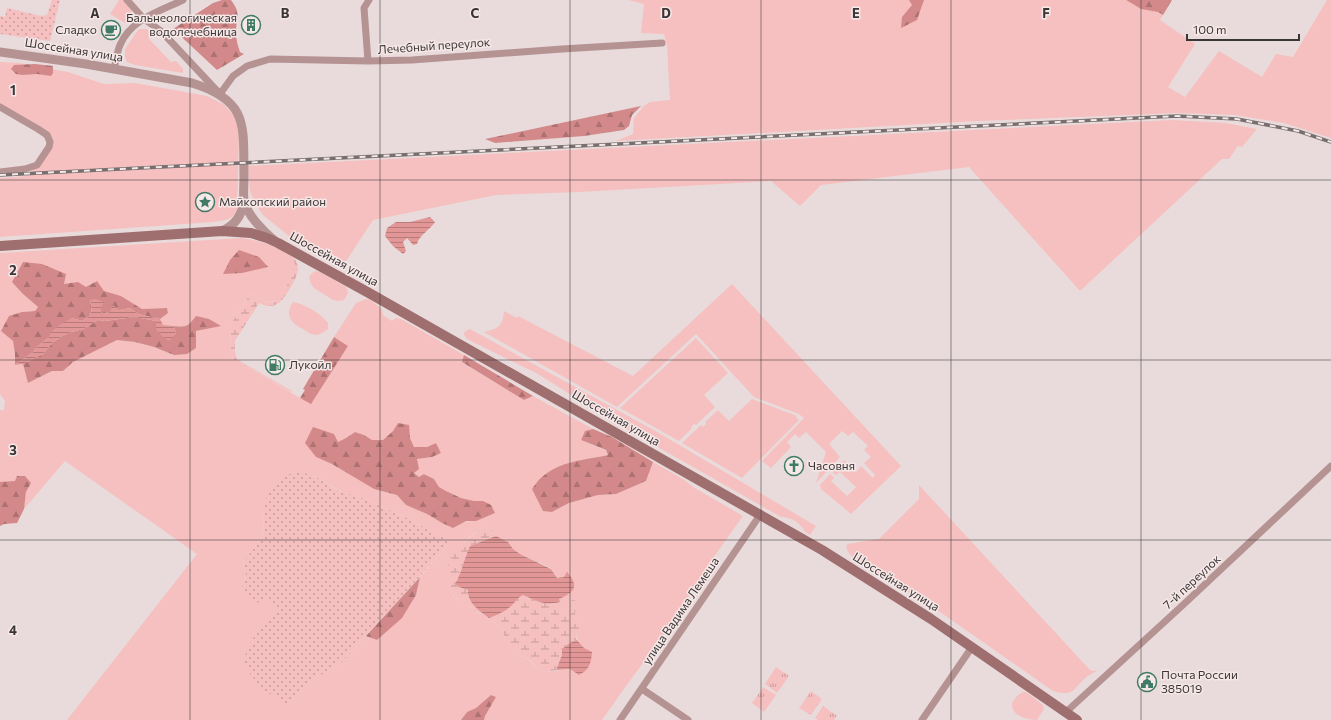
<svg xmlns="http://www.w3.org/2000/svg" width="1331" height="720" font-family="Commissioner,sans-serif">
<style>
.grass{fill:#f5c0bf;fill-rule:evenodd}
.forest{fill:url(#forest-firs)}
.wetland{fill:url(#wetland-marsh)}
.park{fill:url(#park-tufts)}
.garden{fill:url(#garden-dots)}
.water{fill:url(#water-rules)}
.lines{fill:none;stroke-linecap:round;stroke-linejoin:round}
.minor{stroke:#b59393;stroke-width:7}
.tertiary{stroke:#b59393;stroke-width:9}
.secondary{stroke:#9f6e6e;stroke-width:10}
.rail-casing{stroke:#776f6f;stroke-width:3.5}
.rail{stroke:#f7e8e8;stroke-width:2;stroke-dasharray:6;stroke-linecap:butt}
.grid{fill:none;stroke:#3b3636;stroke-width:1;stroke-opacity:0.55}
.labels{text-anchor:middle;stroke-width:3;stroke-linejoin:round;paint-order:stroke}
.poi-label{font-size:12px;fill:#3b3636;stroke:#f7e8e8;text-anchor:start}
.street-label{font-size:12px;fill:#3b3636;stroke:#f7e8e8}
.grid-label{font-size:13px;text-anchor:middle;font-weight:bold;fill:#3b3636;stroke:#f7e8e8;stroke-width:3;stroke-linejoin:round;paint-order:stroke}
</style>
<defs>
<pattern id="forest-firs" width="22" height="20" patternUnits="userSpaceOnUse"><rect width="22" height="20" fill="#d38989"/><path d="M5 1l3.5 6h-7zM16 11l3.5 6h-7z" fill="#ac7171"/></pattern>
<pattern id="wetland-marsh" width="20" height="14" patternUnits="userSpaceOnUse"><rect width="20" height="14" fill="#f5c0bf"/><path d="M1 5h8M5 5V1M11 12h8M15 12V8" fill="none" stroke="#c89d9c"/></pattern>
<pattern id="park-tufts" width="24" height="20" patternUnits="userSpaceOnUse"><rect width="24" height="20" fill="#f5c0bf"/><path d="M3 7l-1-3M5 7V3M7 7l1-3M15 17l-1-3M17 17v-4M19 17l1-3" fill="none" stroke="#c89d9c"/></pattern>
<pattern id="garden-dots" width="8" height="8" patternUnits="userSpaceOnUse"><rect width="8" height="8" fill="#f5c0bf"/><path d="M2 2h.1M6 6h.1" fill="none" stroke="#c89d9c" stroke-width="1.8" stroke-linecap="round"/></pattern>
<pattern id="water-rules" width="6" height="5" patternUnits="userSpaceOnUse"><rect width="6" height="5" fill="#e29696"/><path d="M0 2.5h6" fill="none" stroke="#b87b7b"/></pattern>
</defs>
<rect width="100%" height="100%" fill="#e9dbdb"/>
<path class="grass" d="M 119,0 L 124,0 C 131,10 137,13 127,24 L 110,14 Z
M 628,0 L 1126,0 L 1141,9 L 1158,12 L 1163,15 L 1160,20 L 1195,44 L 1168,87 L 1185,97 L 1219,51 L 1262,77 L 1276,54 L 1293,57 L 1327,0 L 1331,0 L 1331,138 L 1284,123 L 1234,115 L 1178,113 L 978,121 L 616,141 L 633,134 L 634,118 L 644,106 L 650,102 L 670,100 L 667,46 L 664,34 L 641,33 L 644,4 Z
M 139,29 L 147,29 L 150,33 L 149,39 L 171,62 L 176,61 L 183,69 L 183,73 L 135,65 L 127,62 L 125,57 L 125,49 Z
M 0,62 L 20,63 L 68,72 L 104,84 L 135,83 L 207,96 L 223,104 L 235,116 L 239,135 L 237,209 C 233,221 224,220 213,222 L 0,237 L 0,178 L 27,176 L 42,162 L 50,135 L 0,104 Z
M 1172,120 L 1226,123 L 1257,129 L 1242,147 L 1238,146 L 1229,159 L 1222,159 L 1080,291 L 969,167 L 821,185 L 800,206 L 771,181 L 579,192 L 496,195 L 373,220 L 341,269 L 290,237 L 263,215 L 254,202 L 250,191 L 248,166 Z
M 241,238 C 263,241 272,245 291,256 L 295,264 L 295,271 L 278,300 L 275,301 L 266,302 L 250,294 L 231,324 L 230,357 L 300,398 L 311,403 L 348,346 L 334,337 L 356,303 L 366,299 L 370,300 L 382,309 L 383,315 L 392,321 L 396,318 L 401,319 L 464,355 L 463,363 L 524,400 L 533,396 L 593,429 L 585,431 L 581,440 L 606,451 L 608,455 L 581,460 L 553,512 L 569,503 L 598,495 L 616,494 L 646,481 L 653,462 L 683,479 L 693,487 L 743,516 L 713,558 L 666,632 L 626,686 L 602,720 L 484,720 L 485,716 L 496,697 L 491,695 L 476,708 L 467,712 L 461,720 L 67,720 L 197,554 L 65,461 L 24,509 L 26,492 L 31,483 L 0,482 L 0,410 L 4,410 L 5,401 L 0,394 L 0,253 ZM 66,274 L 63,284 L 86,287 L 121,296 L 142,309 L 167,308 L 168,313 L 160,319 L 163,325 L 182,327 L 189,325 L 220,326 L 196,331 L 196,348 L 174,355 L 154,347 L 135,342 L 117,340 L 73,362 L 63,371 L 52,371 L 28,383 L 23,364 L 15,365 L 15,354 L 13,341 L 22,312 L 35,311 L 38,307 L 23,294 ZM 398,423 L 410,438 L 414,447 L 427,447 L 436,443 L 441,453 L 432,457 L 417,459 L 417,465 L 413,472 L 419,477 L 425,474 L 434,479 L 439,487 L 446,491 L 461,498 L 474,501 L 483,501 L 476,521 L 442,523 L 427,514 L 406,505 L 397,495 L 374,489 L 332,464 L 316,457 L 334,434 L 337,443 L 346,438 L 355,432 L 364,435 L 372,440 L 383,440 L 393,431 ZM 313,475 L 342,492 L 365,499 L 411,520 L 451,542 L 420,577 L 416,595 L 377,640 L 366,636 L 342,662 L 310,682 L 288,705 L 253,638 L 279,609 L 267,596 L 241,591 L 246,575 L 243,563 L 263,535 L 264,511 ZM 482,527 L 492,530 L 496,536 L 508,542 L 513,549 L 520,554 L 551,568 L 557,578 L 565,577 L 559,599 L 560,607 L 566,609 L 570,608 L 567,600 L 579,608 L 575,611 L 575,618 L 579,622 C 576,636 574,637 584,648 L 575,672 L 570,669 L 546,672 L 540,670 L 529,660 L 520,655 L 508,644 L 500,627 L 485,615 L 477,613 L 466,603 L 454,597 L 450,589 L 449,582 L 456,551 L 466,540 Z
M 315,271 L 320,272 L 346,287 L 348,293 L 344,300 L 338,301 L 333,300 L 314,288 L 311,284 L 309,278 L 310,275 Z
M 732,284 L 901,466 L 851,514 L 821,489 L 820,485 L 830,474 L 834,478 L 831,481 L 847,496 L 856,487 L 840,472 L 836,475 L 832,472 L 844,460 L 856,472 L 861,466 L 873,478 L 875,475 L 864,463 L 871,457 L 864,450 L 868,446 L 853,432 L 848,436 L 842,431 L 829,444 L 840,457 L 816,483 L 826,452 L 806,432 L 799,438 L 795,434 L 787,442 L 791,447 L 771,468 L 762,461 L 804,418 L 799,414 L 754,397 L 696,334 L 617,407 L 484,332 C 498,329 503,326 504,311 L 517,318 L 518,316 L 633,376 Z
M 293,302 C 305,304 320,313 328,323 L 328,329 C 325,331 321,334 317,335 C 312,335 307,332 303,329 C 291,323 284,315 293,302 Z
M 470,329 L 659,433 L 816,526 L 810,535 C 804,532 804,529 800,525 C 796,520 787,517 781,517 L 589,408 L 581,401 L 538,374 L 467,339 L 464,335 C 464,331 467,330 470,329 Z
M 696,338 L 728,373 L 704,395 L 715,407 L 696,425 L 694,424 L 691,427 L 692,428 L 679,441 L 620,408 Z
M 752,399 L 797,416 L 796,417 L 799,420 L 742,478 L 682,443 L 701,425 L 703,427 L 706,424 L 705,422 L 718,410 L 729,421 Z
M 919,485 L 1090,670 L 1094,671 L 1098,670 C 1095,673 1091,673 1088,676 C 1073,687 1076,698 1053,691 L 943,614 L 856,560 C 851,555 845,551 847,544 L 879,539 L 919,499 Z
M 1023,692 L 1026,692 L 1043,705 L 1044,709 L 1037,720 C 1027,720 1011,716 1012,703 L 1017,696 Z"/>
<path class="forest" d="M 222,0 L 231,0 C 242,14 236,18 236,33 C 236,40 238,46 240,52 L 244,54 L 217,70 L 173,29 L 213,3 Z
M 909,0 L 924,0 L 917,20 L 901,28 L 902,17 L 912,5 Z
M 1126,0 L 1172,0 L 1163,15 L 1158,12 L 1141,9 Z
M 35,64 L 53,66 L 53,73 L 51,76 L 37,74 L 22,75 L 16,74 L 11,69 L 14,65 Z
M 641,106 L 632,115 L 629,126 L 624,130 L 584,136 L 495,143 L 485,139 Z
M 239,250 L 259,257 L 268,267 L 242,273 L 223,274 L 230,260 Z
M 23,262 L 42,264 L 66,274 L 64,284 L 78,282 L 86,287 L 97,281 L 104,291 L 121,296 L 142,309 L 167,308 L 168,313 L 160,319 L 138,314 L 130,308 L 101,314 L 101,307 L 90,301 L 92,308 L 90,316 L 82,321 L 72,318 L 37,347 L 32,353 L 15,365 L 15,354 L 13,341 L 1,331 L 9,316 L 22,312 L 35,311 L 38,307 L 23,294 L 12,282 Z
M 196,316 L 209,319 L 221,326 L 196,331 L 196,348 L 187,354 L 174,355 L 154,347 L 135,342 L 117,340 L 73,362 L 63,371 L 52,371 L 28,383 L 23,364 L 43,354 L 53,342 L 68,333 L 83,329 L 98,320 L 105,321 L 134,317 L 146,319 L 156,321 L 176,334 L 174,326 C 187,328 188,326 196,316 Z
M 334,337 L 348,346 L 311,404 L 300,398 L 305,390 L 303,389 Z
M 464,355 L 533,396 L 524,400 L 462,362 Z
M 398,423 L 409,425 L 410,438 L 414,447 L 427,447 L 436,443 L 441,453 L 432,457 L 417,459 L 419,469 L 414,473 L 419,477 L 424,474 L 434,479 L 439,487 L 446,491 L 461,498 L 474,501 L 483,501 L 491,505 L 495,513 L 476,521 L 466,521 L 453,528 L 442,523 L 427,514 L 406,505 L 397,495 L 374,489 L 332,464 L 316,457 L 305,443 L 313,427 L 334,434 L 338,442 L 346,438 L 355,432 L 364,435 L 372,440 L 383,440 L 393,431 Z
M 593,429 L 612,437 L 653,462 L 646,481 L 616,494 L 598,495 L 569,503 L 552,512 L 543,511 L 532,489 C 535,485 538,480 542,477 C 560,461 585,460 608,455 L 606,450 L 581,440 L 585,431 Z
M 17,476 L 25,476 L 31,483 L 26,492 L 24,509 L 17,523 L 4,524 L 0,526 L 0,482 L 15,481 Z
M 420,577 L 416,595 L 402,618 L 377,640 L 366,636 Z
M 491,695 L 496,697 L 485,716 L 484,720 L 461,720 L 467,712 L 476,708 Z"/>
<path class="wetland" d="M 291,256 C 296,259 298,264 298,269 C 298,277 284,301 277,304 C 271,308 265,306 259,303 L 235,341 C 234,349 235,354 238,360 L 292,391 L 291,392 L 230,357 L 231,324 L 250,294 L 266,302 L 272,302 L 278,300 L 295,271 L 295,264 Z
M 482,527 L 492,530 L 496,536 L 470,546 C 464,559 462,572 455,584 L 459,587 L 468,590 C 467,602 476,608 485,615 C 474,613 472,607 464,602 C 453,596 450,594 449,581 C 449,577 448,573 448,569 C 448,551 471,538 482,527 Z
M 523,595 C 537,601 545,606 560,602 L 560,607 L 566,609 L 570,608 L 567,600 L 575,600 L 580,608 L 575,611 L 575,618 L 579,622 L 580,629 L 576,636 L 577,640 L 570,643 L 562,649 L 562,655 L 556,670 L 546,672 L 540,670 L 530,660 L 520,655 L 508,644 L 500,627 L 489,618 C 497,615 504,612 510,607 C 515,603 517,598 523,595 Z"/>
<path class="park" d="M 776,667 L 789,676 L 777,693 L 765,684 Z
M 763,687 L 776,695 L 764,712 L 752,703 Z
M 811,691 L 822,699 L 811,715 L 799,708 Z
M 823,706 L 837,716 L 834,720 L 818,720 L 815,718 Z"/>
<path class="garden" d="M 52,0 L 60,0 L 50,41 L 0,34 L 0,16 L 5,17 L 7,8 L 41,16 L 47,15 Z
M 298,472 L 313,475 L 339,491 L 365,499 L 411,520 L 451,542 L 342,662 L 310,682 L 288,705 L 262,689 L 244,666 L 246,651 L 253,638 L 278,609 L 267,596 L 256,604 L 241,591 L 246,575 L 243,563 L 263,535 L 264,511 L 268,491 L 282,476 Z"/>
<path class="water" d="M 430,217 L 435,222 C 430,230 419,235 417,244 L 413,245 L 407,238 L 403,242 L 406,251 L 403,254 L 393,246 L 385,236 L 387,228 L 396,222 L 410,222 Z
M 95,299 L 104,302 L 101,307 L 101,314 L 110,312 L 113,305 L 119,310 L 130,308 L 138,314 L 160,319 L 163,325 L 174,326 L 176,334 L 169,341 L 162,336 L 156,329 L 156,321 L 134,317 L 105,321 L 98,320 L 83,329 L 68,333 L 53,342 L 43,354 L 23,364 L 15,365 L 32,353 L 37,347 L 49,337 L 51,332 L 61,324 L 72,318 L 82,321 L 90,316 L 92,308 L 90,300 Z
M 496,536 L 508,542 L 513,549 L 520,554 L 551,569 L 557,578 L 564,577 L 567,572 C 580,587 574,592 559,599 L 560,602 C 543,606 538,601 523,595 C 517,598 515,603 510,607 C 504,612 497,615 489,618 C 480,611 467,603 468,590 L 459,587 L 455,584 C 462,572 464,559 470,546 Z
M 577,640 L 584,648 L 592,652 C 591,664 589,670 579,675 L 570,669 L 556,670 L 562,655 L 562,649 L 570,643 Z"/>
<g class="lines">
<path class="minor" d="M 127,0 L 144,19 L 161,31 L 220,94 L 233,76 L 247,66 L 270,59 L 368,61 L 412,60 L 562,49 L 662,43
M 368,61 L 364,8 L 369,0
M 114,69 C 116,61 117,52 120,45 C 131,19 160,11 183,0
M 0,107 L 38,129 L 47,135 L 50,142 L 49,147 L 37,165 L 25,169 L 0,172
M 642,689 L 688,720
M 1066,712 L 1184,604 L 1331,466
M 620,720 L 760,515
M 922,720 L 972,647"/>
<path class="tertiary" d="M 0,52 L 86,64 L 192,83 C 250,101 243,126 244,178 C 244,185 243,193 244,200 C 246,214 264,232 275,241
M 222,231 C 236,225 242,215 244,201"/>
<path class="secondary" d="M 0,246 L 222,231 L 251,233 L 267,238 L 278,243 L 369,293 L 822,550 L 931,619 L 1077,720"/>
<defs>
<path id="rail" d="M 0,175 L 1177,116 L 1237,119 L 1298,131 L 1331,142"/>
</defs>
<use href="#rail" class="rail-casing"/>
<use href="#rail" class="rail"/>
</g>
<path class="grid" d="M 190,0 L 190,720M 380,0 L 380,720M 570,0 L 570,720M 761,0 L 761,720M 951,0 L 951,720M 1141,0 L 1141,720M 0,180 L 1331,180M 0,360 L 1331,360M 0,540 L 1331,540"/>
<defs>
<symbol id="building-ring" viewBox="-11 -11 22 22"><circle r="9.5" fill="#f7e8e8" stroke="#3f7b67" stroke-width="1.5"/><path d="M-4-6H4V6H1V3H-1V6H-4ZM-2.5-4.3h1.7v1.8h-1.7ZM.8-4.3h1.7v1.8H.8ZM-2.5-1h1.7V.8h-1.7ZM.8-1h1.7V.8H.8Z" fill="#3f7b67"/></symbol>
<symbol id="cafe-ring" viewBox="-11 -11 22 22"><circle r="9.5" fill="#f7e8e8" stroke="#3f7b67" stroke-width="1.5"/><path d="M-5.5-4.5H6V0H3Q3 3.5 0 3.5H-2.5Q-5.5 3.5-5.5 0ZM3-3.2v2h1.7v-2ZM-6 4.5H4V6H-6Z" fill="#3f7b67"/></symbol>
<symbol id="sight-ring" viewBox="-11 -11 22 22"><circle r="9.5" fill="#f7e8e8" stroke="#3f7b67" stroke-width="1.5"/><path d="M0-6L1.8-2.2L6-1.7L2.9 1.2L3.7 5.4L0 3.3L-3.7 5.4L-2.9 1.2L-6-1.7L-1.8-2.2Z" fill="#3f7b67"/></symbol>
<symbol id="fuel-ring" viewBox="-11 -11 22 22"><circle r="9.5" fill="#f7e8e8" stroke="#3f7b67" stroke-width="1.5"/><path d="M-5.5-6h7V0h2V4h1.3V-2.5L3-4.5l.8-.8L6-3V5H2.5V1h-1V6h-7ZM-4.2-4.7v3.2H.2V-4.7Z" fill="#3f7b67"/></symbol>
<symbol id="church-ring" viewBox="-11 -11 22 22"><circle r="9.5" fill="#f7e8e8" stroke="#3f7b67" stroke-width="1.5"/><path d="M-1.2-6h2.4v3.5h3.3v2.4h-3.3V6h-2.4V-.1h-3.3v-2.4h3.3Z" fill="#3f7b67"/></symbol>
<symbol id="civic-ring" viewBox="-11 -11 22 22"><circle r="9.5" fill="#f7e8e8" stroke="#3f7b67" stroke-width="1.5"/><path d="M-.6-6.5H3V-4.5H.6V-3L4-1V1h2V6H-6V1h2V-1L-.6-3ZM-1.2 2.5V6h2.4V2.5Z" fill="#3f7b67"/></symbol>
</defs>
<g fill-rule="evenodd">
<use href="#building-ring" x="240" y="14" width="22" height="22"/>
<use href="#cafe-ring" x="100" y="19" width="22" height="22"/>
<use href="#sight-ring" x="194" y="191" width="22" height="22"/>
<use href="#fuel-ring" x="264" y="354" width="22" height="22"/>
<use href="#church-ring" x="783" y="455" width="22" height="22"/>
<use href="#civic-ring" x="1136" y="671" width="22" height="22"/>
</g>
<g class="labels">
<g class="poi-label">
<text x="237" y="22" text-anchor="end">Бальнеологическая<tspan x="237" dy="14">водолечебница</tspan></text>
<text x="97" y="34" text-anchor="end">Сладко</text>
<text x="219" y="206">Майкопский район</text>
<text x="289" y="369">Лукойл</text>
<text x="808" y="470">Часовня</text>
<text x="1161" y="679">Почта России<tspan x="1161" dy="14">385019</tspan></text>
</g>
<g class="street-label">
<text transform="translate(434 46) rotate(-4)" y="4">Лечебный переулок</text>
<text transform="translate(74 50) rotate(9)" y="4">Шоссейная улица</text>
<text transform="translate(334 259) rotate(29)" y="4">Шоссейная улица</text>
<text transform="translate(616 418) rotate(30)" y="4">Шоссейная улица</text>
<text transform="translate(896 582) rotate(32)" y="4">Шоссейная улица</text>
<text transform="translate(1192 582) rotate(-43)" y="4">7-й переулок</text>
<text transform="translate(681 611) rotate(-56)" y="4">улица Вадима Лемеша</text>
</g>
</g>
<g class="grid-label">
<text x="95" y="18">A</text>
<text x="285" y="18">B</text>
<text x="475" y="18">C</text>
<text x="666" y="18">D</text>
<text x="856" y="18">E</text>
<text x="1046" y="18">F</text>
<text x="13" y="95">1</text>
<text x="13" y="275">2</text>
<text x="13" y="455">3</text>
<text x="13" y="635">4</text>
</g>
<path d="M1187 34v6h112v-6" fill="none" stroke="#3b3636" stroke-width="2"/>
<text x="1193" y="34" font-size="12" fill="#3b3636" stroke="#f7e8e8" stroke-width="3" paint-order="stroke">100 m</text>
</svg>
